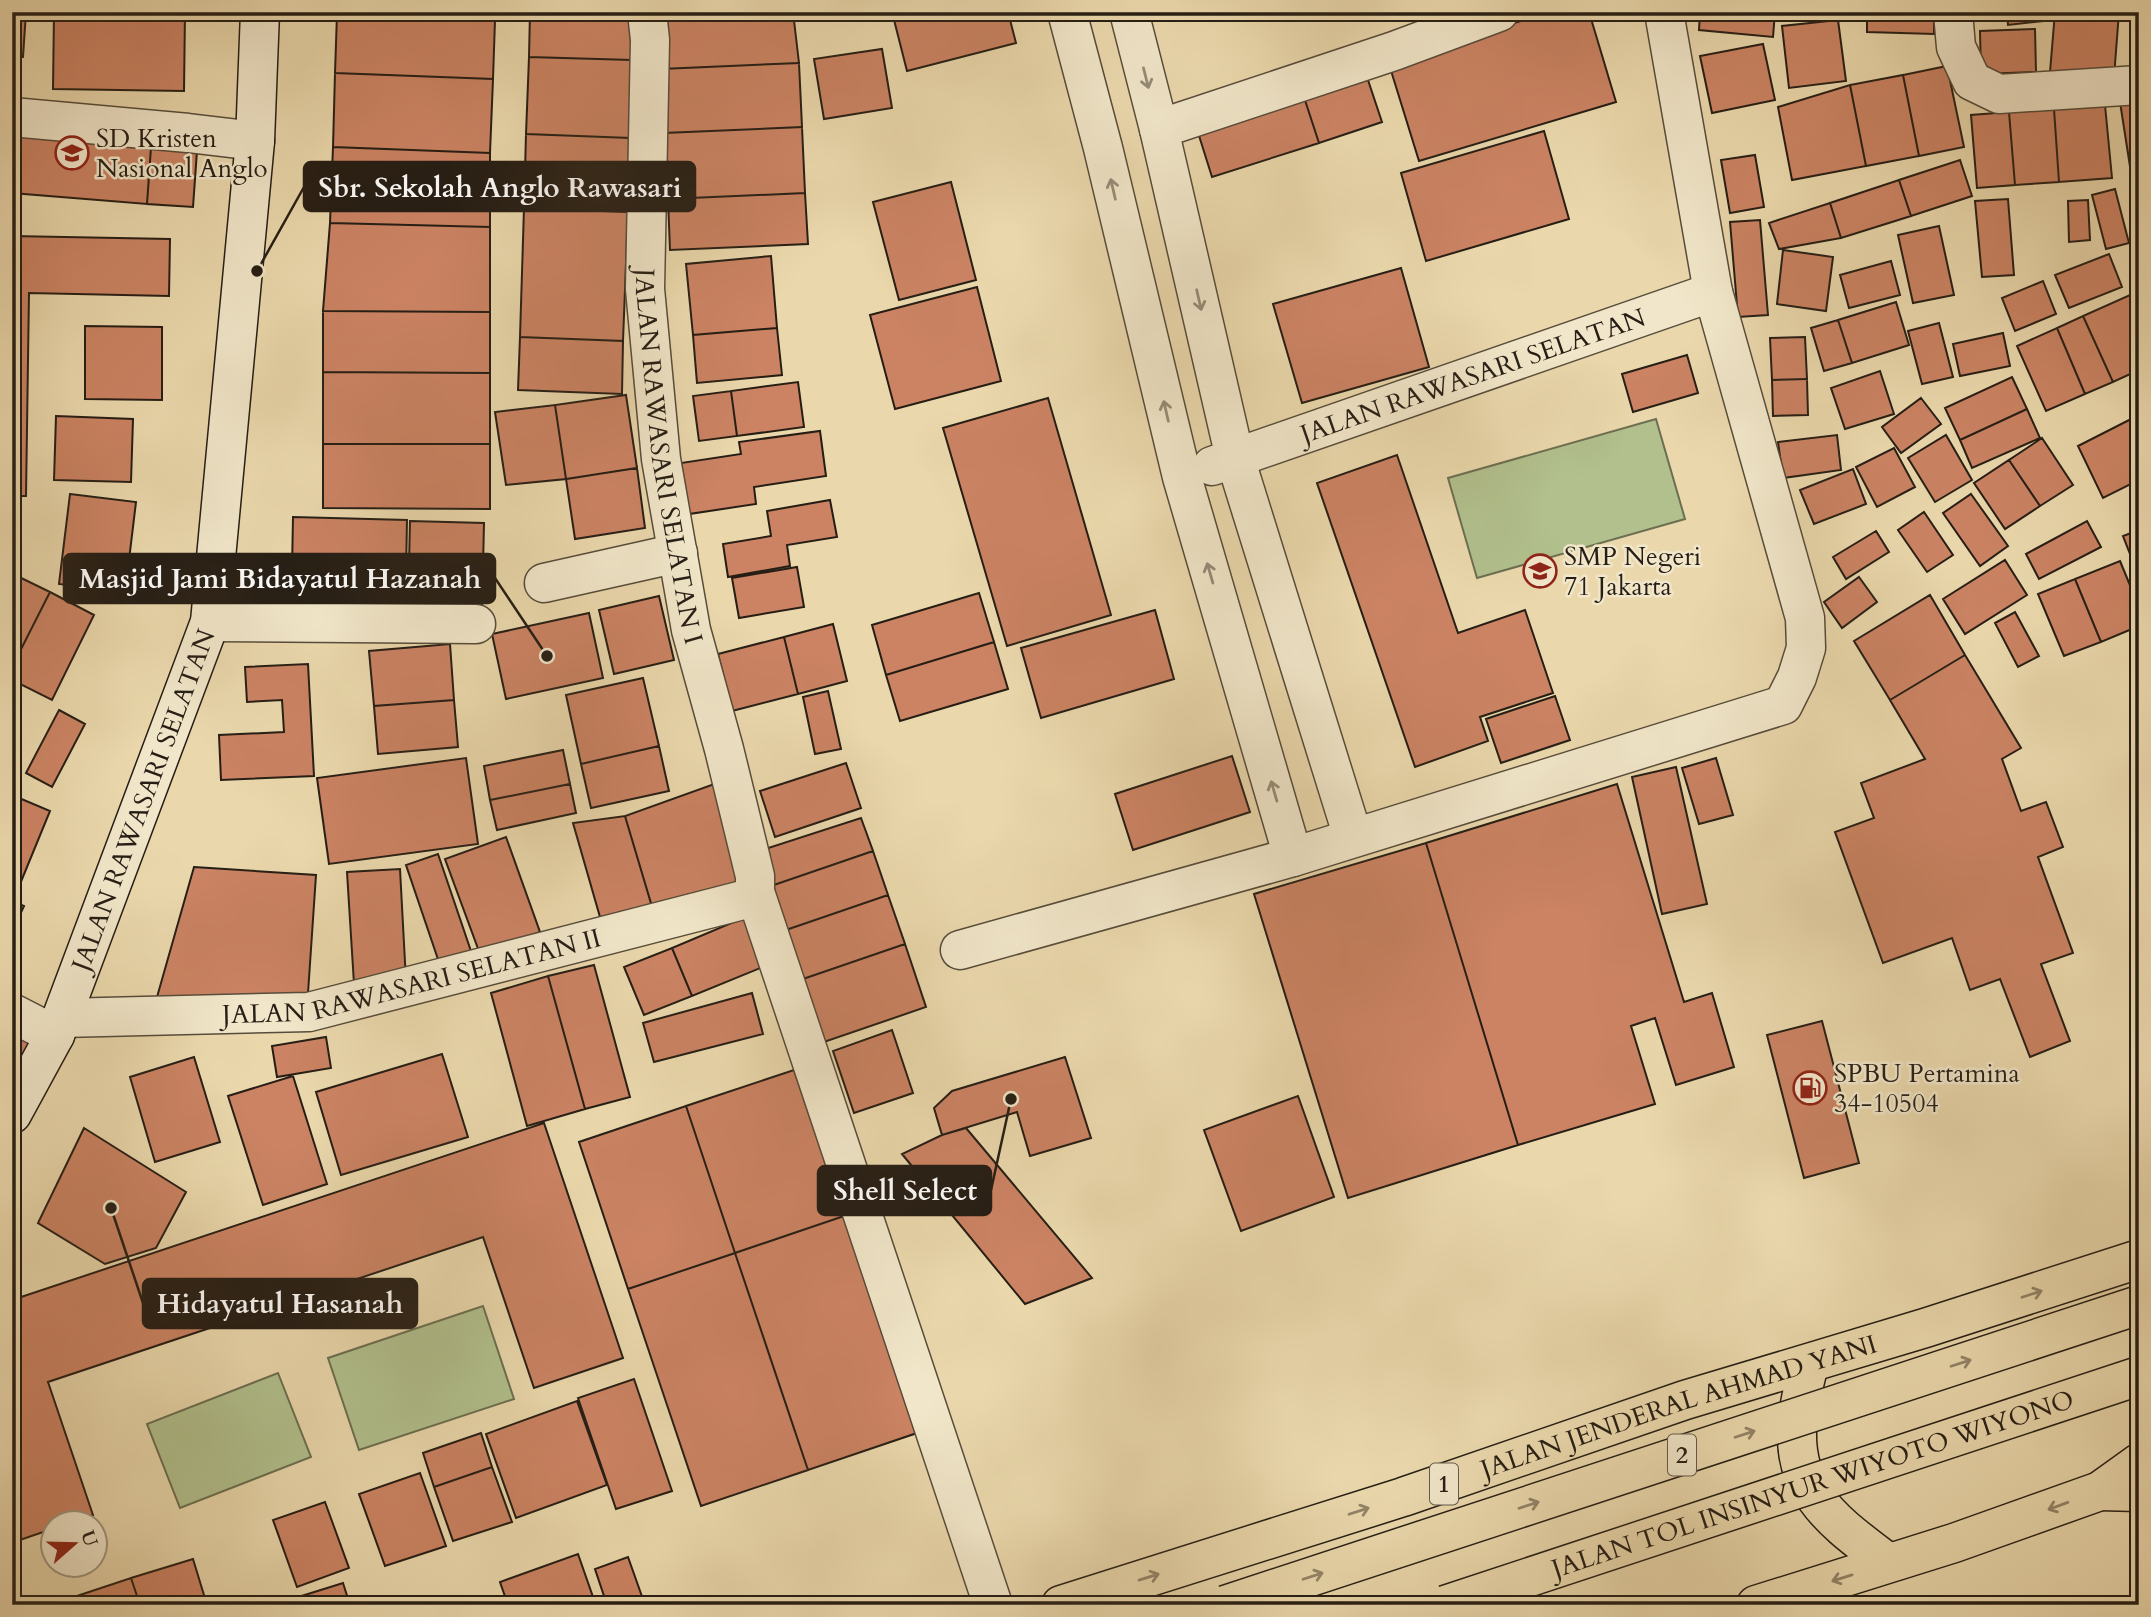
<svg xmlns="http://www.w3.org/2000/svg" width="2151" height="1617" font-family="Cardo,serif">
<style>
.green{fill:#b1c08d;stroke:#6c6f51;stroke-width:2}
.building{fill:#cb8363;stroke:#261e15;stroke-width:2}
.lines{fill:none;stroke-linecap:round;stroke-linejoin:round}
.minor-casing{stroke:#574c3b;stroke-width:41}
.secondary-casing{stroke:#261e15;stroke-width:41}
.trunk-casing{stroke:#261e15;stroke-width:41}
.motorway-casing{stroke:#261e15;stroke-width:41}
.minor{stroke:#f1e6c9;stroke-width:38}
.secondary{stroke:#f1e6c9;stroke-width:38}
.trunk{stroke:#ead8ac;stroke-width:38}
.motorway{stroke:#ead8ac;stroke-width:38}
.motorway-bridge-casing{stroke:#261e15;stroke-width:41;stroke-linecap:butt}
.motorway-bridge{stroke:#ead8ac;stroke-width:38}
.oneway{stroke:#968c78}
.oneway2{stroke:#928468}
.labels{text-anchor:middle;stroke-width:5;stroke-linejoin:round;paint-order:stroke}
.shield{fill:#f1e6c9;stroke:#635a4b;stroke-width:2}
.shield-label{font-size:24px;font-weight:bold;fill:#261e15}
.poi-label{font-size:26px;fill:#261e15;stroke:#f1e6c9;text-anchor:start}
.street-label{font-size:26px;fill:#261e15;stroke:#f1e6c9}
.leader{fill:none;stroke:#261e15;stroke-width:2.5}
.callout-dot{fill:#261e15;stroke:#f1e6c9;stroke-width:2.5}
.callout{fill:#261e15;stroke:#261e15;stroke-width:2.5}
.callout-label{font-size:28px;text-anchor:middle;font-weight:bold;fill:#fff}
</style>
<rect width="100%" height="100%" fill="#ead8ac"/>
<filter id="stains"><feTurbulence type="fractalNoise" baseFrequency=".00286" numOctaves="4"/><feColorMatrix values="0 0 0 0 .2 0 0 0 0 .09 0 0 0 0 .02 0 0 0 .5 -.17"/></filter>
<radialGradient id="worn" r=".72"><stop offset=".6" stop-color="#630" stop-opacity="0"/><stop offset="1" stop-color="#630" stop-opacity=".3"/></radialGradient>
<path class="green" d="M 1656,419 L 1685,519 L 1477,578 L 1448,478 Z
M 483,1306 L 514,1399 L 359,1450 L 328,1358 Z
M 278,1373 L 311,1457 L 180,1508 L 147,1424 Z"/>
<path class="building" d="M 12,12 L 26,12 L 23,57 L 12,56 Z
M 54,12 L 185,12 L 184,91 L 53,89 Z
M 337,12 L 495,12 L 495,20 L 337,14 Z
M 530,12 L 634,12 L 632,60 L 529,57 Z
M 664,12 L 793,12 L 799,63 L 661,69 Z
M 892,12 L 1008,12 L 1016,43 L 907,71 Z
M 1551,12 L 1589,12 L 1616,102 L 1419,161 L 1388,61 Z
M 1700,12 L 1775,12 L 1773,37 L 1699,30 Z
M 1867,12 L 1934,12 L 1934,34 L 1867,32 Z
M 2007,12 L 2044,12 L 2043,21 L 2008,25 Z
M 2055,12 L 2119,12 L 2114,77 L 2050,72 Z
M 337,14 L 495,20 L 493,79 L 335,73 Z
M 1838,20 L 1846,81 L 1789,88 L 1782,26 Z
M 2035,29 L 2036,72 L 1981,74 L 1980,31 Z
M 1763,44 L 1775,100 L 1712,113 L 1700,56 Z
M 882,49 L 892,108 L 824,119 L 814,59 Z
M 529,57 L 632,60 L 630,138 L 526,134 Z
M 799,63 L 802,127 L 664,133 L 661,69 Z
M 1947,66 L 1964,147 L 1919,156 L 1903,75 Z
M 1364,68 L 1382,122 L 1319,143 L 1301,88 Z
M 335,73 L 493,79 L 490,153 L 333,147 Z
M 1903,75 L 1919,156 L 1866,166 L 1850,85 Z
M 1850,85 L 1866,166 L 1792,180 L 1778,107 Z
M 1301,88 L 1319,143 L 1212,177 L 1195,123 Z
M 2139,99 L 2139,171 L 2131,173 L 2120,102 Z
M 2105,105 L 2112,178 L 2059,182 L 2054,109 Z
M 2054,109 L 2059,182 L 2015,185 L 2009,112 Z
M 2009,112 L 2015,185 L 1977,188 L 1971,115 Z
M 12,122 L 152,133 L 147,204 L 12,193 Z
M 802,127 L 805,193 L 668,199 L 664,133 Z
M 1544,131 L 1569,219 L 1426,261 L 1401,173 Z
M 152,133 L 198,137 L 193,207 L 147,204 Z
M 526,134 L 630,138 L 628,212 L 524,208 Z
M 333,147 L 490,153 L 490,227 L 330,223 Z
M 1755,155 L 1764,207 L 1730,213 L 1721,160 Z
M 1960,160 L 1972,196 L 1911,216 L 1899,180 Z
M 1899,180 L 1911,216 L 1841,238 L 1830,203 Z
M 951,182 L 976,280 L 899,300 L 873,202 Z
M 2115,189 L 2129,243 L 2106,249 L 2092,195 Z
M 2139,191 L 2139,221 L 2134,192 Z
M 805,193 L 808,244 L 670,250 L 668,199 Z
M 2008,199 L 2014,275 L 1982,277 L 1975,201 Z
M 2088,200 L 2090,240 L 2069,242 L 2068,201 Z
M 1830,203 L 1841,238 L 1779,249 L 1769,223 Z
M 524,208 L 628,212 L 623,341 L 520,337 Z
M 1760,220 L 1768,315 L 1738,317 L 1730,222 Z
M 330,223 L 490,227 L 490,312 L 323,311 Z
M 1939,226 L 1954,295 L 1913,303 L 1898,235 Z
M 12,236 L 170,239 L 169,296 L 29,293 L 26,496 L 12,496 Z
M 1783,250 L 1833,257 L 1826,311 L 1777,304 Z
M 2109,254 L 2122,287 L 2069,308 L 2055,275 Z
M 771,256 L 777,328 L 693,335 L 686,264 Z
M 1891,261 L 1900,295 L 1849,308 L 1840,275 Z
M 1401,268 L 1429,367 L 1302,403 L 1273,304 Z
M 2043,281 L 2056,314 L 2015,331 L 2002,298 Z
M 977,287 L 1001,381 L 895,409 L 870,315 Z
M 2139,291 L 2139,370 L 2113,382 L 2083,316 Z
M 1896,302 L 1909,345 L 1852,363 L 1838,320 Z
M 323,311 L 490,312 L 490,373 L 323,372 Z
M 2083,316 L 2113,382 L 2085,394 L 2057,328 Z
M 1838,320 L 1852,363 L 1824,371 L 1811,328 Z
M 1939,323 L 1953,377 L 1922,384 L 1908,331 Z
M 85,326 L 162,327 L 162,400 L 85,399 Z
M 777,328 L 782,375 L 697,383 L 693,335 Z
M 2057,328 L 2085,394 L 2046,411 L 2017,346 Z
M 2003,333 L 2010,366 L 1960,376 L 1953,344 Z
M 520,337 L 623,341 L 622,394 L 518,390 Z
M 1805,337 L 1807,379 L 1772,380 L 1770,338 Z
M 1687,355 L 1698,393 L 1633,412 L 1622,374 Z
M 1880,371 L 1894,414 L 1845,429 L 1831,388 Z
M 323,372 L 490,373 L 490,444 L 323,444 Z
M 2012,377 L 2027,409 L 1960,440 L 1945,408 Z
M 1807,379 L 1808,415 L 1773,416 L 1772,380 Z
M 798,382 L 804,427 L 737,436 L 731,391 Z
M 731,391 L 737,436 L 699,441 L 693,396 Z
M 626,395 L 637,468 L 566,479 L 555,405 Z
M 1048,398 L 1111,615 L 1007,646 L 943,428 Z
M 1921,398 L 1941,424 L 1901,453 L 1882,427 Z
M 555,405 L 566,479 L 506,485 L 495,412 Z
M 2027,409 L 2040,438 L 1972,468 L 1960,440 Z
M 2139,415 L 2139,480 L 2103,498 L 2078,446 Z
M 56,416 L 133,419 L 131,482 L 54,480 Z
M 820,431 L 826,476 L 754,487 L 756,504 L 689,514 L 681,463 L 741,454 L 739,442 Z
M 1837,435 L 1841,470 L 1783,478 L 1778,442 Z
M 1946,435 L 1972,480 L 1935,502 L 1908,458 Z
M 2042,438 L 2073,485 L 2040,506 L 2009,460 Z
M 323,444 L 490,444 L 490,509 L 323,508 Z
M 1894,448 L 1915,487 L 1877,507 L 1856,467 Z
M 1397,455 L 1458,633 L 1525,610 L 1553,693 L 1480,717 L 1488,741 L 1415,767 L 1317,483 Z
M 2009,460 L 2040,506 L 2005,529 L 1974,483 Z
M 637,468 L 645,528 L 575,539 L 566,479 Z
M 1853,469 L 1866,504 L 1814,524 L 1800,490 Z
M 70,494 L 136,502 L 125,593 L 59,584 Z
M 1971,494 L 2008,546 L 1980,566 L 1943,513 Z
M 830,500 L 837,537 L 787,545 L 790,566 L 728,577 L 723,544 L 771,536 L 767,511 Z
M 1924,512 L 1953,555 L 1927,572 L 1898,530 Z
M 293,517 L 407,520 L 406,574 L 292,570 Z
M 410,521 L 484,523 L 482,609 L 408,607 Z
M 2087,521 L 2101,547 L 2039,579 L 2026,554 Z
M 2139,530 L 2139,577 L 2123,536 Z
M 1876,531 L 1889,552 L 1846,579 L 1833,557 Z
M 2005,560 L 2027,595 L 1965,634 L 1943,599 Z
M 2120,561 L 2139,607 L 2139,626 L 2101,642 L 2075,579 Z
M 797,567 L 804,607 L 739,618 L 732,578 Z
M 292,570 L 406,574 L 405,607 L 291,604 Z
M 13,574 L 50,592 L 12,667 L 12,576 Z
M 1859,577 L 1877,602 L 1842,628 L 1824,602 Z
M 2075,579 L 2101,642 L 2064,656 L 2038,594 Z
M 50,592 L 94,615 L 52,700 L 12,680 L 12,667 Z
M 979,593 L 994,642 L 886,675 L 872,625 Z
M 1930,595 L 1965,655 L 1890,700 L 1854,641 Z
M 659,596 L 674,660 L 614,674 L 599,610 Z
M 1155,610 L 1174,679 L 1041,718 L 1021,648 Z
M 2015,612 L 2039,656 L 2018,667 L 1995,623 Z
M 589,613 L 603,678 L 506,699 L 492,634 Z
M 833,624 L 847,681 L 798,694 L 784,637 Z
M 784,637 L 798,694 L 732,711 L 718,654 Z
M 994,642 L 1008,689 L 900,721 L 886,675 Z
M 450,644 L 454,700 L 374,706 L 369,651 Z
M 1965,655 L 2021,748 L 2002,759 L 2021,811 L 2046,802 L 2063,847 L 2038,857 L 2073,953 L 2041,964 L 2070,1041 L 2030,1057 L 2000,979 L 1970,990 L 1952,938 L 1883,963 L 1835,832 L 1874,818 L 1861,783 L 1925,759 L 1890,700 Z
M 308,664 L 314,776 L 221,780 L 219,735 L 284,732 L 282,700 L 247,702 L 245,667 Z
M 643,678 L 659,746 L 581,764 L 566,695 Z
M 828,691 L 841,749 L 815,754 L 803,697 Z
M 1555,696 L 1570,740 L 1501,763 L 1486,719 Z
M 454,700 L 458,747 L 378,754 L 374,706 Z
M 12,701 L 19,704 L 12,717 Z
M 59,710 L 85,724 L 52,787 L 26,773 Z
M 659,746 L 669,791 L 591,808 L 581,764 Z
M 563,750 L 570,784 L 490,800 L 484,766 Z
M 1232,756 L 1250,812 L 1133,850 L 1115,794 Z
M 466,758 L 478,844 L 329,864 L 317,778 Z
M 1716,758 L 1733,815 L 1699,824 L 1682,768 Z
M 846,763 L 861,808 L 775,837 L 760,791 Z
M 1676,767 L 1707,904 L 1662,914 L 1632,777 Z
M 717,783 L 745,884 L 653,910 L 625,816 Z
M 570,784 L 576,813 L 497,830 L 490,800 Z
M 1617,784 L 1684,1002 L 1712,993 L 1734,1067 L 1676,1085 L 1655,1018 L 1631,1026 L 1655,1104 L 1518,1145 L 1426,843 Z
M 12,795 L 50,811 L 18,889 L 12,887 Z
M 625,816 L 653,910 L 602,924 L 573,823 Z
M 861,818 L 873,851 L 768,887 L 762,850 Z
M 506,837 L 540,932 L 480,954 L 445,859 Z
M 1426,843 L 1518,1145 L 1348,1198 L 1254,894 Z
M 873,851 L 888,895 L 783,931 L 768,887 Z
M 438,854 L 475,963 L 443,974 L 406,865 Z
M 194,867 L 316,875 L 307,1008 L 157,997 Z
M 400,869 L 406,981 L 354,984 L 347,872 Z
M 888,895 L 905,944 L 800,980 L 783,931 Z
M 12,901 L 24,906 L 12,932 Z
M 755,913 L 775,962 L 692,996 L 672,948 Z
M 905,944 L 926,1007 L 821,1043 L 800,980 Z
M 672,948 L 692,996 L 644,1015 L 624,967 Z
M 594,965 L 630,1097 L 585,1109 L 548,976 Z
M 548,976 L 585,1109 L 527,1126 L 491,993 Z
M 752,993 L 763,1034 L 654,1062 L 643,1023 Z
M 1822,1021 L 1859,1163 L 1804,1178 L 1767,1035 Z
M 892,1030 L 913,1093 L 854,1113 L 833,1051 Z
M 12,1033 L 34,1045 L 12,1088 Z
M 326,1037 L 331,1068 L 277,1077 L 272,1046 Z
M 442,1054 L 468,1137 L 341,1175 L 316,1092 Z
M 194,1057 L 220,1142 L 155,1162 L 130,1077 Z
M 1065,1057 L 1091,1138 L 1030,1156 L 1017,1112 L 942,1135 L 934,1108 L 952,1091 Z
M 794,1070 L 844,1216 L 735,1253 L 686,1106 Z
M 293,1076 L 327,1184 L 263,1205 L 228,1096 Z
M 1298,1096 L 1334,1197 L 1241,1231 L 1204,1130 Z
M 686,1106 L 735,1253 L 628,1289 L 579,1142 Z
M 544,1123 L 623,1358 L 534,1388 L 483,1237 L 48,1382 L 93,1515 L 72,1522 L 52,1522 L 52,1529 L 17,1541 L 12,1526 L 12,1300 Z
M 84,1128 L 186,1192 L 156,1248 L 105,1264 L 38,1223 Z
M 966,1128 L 1092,1278 L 1025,1304 L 902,1154 L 942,1135 Z
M 844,1216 L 917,1433 L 808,1470 L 735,1253 Z
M 735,1253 L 808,1470 L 701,1506 L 628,1289 Z
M 634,1379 L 672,1491 L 616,1509 L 578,1398 Z
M 577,1401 L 607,1485 L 516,1518 L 486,1434 Z
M 481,1433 L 492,1467 L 434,1487 L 423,1453 Z
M 492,1467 L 512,1522 L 453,1541 L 434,1487 Z
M 420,1473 L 446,1546 L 385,1566 L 359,1494 Z
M 325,1502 L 349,1568 L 297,1587 L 273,1520 Z
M 578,1554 L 593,1597 L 572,1605 L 508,1605 L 500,1582 Z
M 628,1557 L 645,1605 L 607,1605 L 595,1569 Z
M 193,1559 L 207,1605 L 140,1605 L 131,1578 Z
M 131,1578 L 140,1605 L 76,1605 L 74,1597 Z
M 343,1583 L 350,1605 L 294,1605 L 292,1599 Z
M 74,1597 L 76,1605 L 49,1605 Z
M 593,1597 L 596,1605 L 572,1605 Z
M 292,1599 L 294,1605 L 273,1605 Z"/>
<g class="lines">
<defs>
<g id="minor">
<path id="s1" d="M 647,12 L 650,40 L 645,289 L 661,459 L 691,630 L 724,749 L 755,876 L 755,892 L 993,1605"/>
<path d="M 1067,12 L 1103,148 L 1182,477 L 1293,857"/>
<path d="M 1129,12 L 1159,129 L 1235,458 L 1353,837"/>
<path d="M 1953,12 L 1956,47 L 1972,81 L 1999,94 L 2139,85"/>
<path d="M 12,117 L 188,133 L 255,141"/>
<path d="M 1159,129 L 1394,51 L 1499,12"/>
<path id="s2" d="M 1212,466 L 1713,292"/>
<path d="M 544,583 L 678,553"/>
<path d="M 210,622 L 476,624"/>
<path d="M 960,950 L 1293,857 L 1783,705 L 1797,677 L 1806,648 L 1805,618 L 1713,292 L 1664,12"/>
<path d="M 12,1013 L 55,1035"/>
<path id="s3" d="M 62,1018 L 309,1012 L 743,900 L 755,892"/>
</g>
<g id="secondary">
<path id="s4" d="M 12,1114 L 55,1035 L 210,622 L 255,141 L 260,12"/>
</g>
<g id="trunk">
<path d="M 1809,1364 C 1805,1381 1800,1399 1798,1417 C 1789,1493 1835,1522 1888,1563"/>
<path id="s5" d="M 1061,1605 L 1403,1497 L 1685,1400 L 1925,1328 L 2139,1259"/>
<path d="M 1756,1605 L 1954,1543 L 2100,1491 L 2139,1463"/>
</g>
<path id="motorway" d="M 2100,1491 L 2139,1492"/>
</defs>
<use href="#minor" class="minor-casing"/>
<use href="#secondary" class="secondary-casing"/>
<use href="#trunk" class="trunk-casing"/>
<use href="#motorway" class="motorway-casing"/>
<use href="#minor" class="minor"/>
<use href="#secondary" class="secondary"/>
<use href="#trunk" class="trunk"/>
<use href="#motorway" class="motorway"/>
<defs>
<g id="motorway-bridge">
<path d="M 1225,1605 L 2139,1305"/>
<path id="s6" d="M 1445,1605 L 2139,1376"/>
</g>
</defs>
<use href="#motorway-bridge" class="motorway-bridge-casing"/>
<use href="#motorway-bridge" class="motorway-bridge"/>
</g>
<defs><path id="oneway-shaft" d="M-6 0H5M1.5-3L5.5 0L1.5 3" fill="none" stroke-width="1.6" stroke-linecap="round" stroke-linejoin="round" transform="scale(1.75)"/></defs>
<g class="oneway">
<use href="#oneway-shaft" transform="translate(1146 78) rotate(76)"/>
<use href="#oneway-shaft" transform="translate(1113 189) rotate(-103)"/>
<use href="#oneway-shaft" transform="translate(1199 300) rotate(77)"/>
<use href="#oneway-shaft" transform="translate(1166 411) rotate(-103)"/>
<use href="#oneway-shaft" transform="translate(1210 573) rotate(-106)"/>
<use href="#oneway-shaft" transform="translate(1274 791) rotate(-106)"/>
</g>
<g class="oneway2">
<use href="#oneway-shaft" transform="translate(2032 1294) rotate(-18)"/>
<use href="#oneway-shaft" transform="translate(1961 1363) rotate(-18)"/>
<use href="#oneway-shaft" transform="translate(1745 1434) rotate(-18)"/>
<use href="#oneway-shaft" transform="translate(1529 1505) rotate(-18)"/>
<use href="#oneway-shaft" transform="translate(2058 1506) rotate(160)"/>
<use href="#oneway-shaft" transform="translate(1359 1511) rotate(-18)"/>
<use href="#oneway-shaft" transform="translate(1313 1576) rotate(-18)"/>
<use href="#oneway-shaft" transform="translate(1149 1577) rotate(-17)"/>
<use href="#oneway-shaft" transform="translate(1842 1578) rotate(163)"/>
</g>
<defs>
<symbol id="school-ring" viewBox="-11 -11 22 22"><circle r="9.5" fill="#f1e6c9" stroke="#8f2418" stroke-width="1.5"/><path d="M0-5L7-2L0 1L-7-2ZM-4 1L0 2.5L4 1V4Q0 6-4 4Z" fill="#8f2418"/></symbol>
<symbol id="fuel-ring" viewBox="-11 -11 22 22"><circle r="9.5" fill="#f1e6c9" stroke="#8f2418" stroke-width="1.5"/><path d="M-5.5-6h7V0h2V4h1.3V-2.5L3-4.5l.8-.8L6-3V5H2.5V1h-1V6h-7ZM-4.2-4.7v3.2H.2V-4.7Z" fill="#8f2418"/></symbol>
</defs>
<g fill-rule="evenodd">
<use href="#school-ring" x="53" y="134" width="38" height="38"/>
<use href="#school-ring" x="1521" y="552" width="38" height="38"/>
<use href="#fuel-ring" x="1791" y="1069" width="38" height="38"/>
</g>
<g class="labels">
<g class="shield">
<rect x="1668" y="1434.5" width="28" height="41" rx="5"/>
<rect x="1430" y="1463.5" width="28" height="41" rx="5"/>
</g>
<g class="shield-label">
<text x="1682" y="1463">2</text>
<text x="1444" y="1492">1</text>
</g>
<g class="poi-label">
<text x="96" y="147">SD Kristen<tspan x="96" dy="30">Nasional Anglo</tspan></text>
<text x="1564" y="565">SMP Negeri<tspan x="1564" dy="30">71 Jakarta</tspan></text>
<text x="1834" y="1082">SPBU Pertamina<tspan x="1834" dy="30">34-10504</tspan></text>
</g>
<g class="street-label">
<text dy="9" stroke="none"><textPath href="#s2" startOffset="276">JALAN RAWASARI SELATAN</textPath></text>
<text dy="9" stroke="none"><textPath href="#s1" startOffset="446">JALAN RAWASARI SELATAN I</textPath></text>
<text dy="9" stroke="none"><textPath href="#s4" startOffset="341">JALAN RAWASARI SELATAN</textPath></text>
<text dy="9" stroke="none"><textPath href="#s3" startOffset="354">JALAN RAWASARI SELATAN II</textPath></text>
<text dy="9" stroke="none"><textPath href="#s5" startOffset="649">JALAN JENDERAL AHMAD YANI</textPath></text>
<text dy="9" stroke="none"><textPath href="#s6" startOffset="387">JALAN TOL INSINYUR WIYOTO WIYONO</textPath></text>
</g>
</g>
<path class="leader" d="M257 271L304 187M547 656L495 578M1011 1099L991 1190M111 1208L143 1303"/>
<g class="callout-dot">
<circle cx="257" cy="271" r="7"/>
<circle cx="547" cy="656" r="7"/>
<circle cx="1011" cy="1099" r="7"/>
<circle cx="111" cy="1208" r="7"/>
</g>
<g class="callout">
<rect x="304" y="162" width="391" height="49" rx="7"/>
<rect x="64" y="554" width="431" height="49" rx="7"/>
<rect x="818" y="1166" width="173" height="49" rx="7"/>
<rect x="143" y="1279" width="274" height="49" rx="7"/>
</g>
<g class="callout-label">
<text x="500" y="197">Sbr. Sekolah Anglo Rawasari</text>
<text x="280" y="588">Masjid Jami Bidayatul Hazanah</text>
<text x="905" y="1200">Shell Select</text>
<text x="280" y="1313">Hidayatul Hasanah</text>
</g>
<rect width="2151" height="1617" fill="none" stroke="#ead8ac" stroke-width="42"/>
<rect x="14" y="14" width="2123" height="1589" fill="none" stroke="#261e15" stroke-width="3.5"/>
<rect x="21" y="21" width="2109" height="1575" fill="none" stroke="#261e15" stroke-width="2"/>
<g transform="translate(74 1544) rotate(70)"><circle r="33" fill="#f1e6c9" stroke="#a09681" stroke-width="2"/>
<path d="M0-5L12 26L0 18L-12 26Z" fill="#8f2418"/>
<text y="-10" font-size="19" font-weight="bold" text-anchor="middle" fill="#261e15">U</text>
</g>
<rect width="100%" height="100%" filter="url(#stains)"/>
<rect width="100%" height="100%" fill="url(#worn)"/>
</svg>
